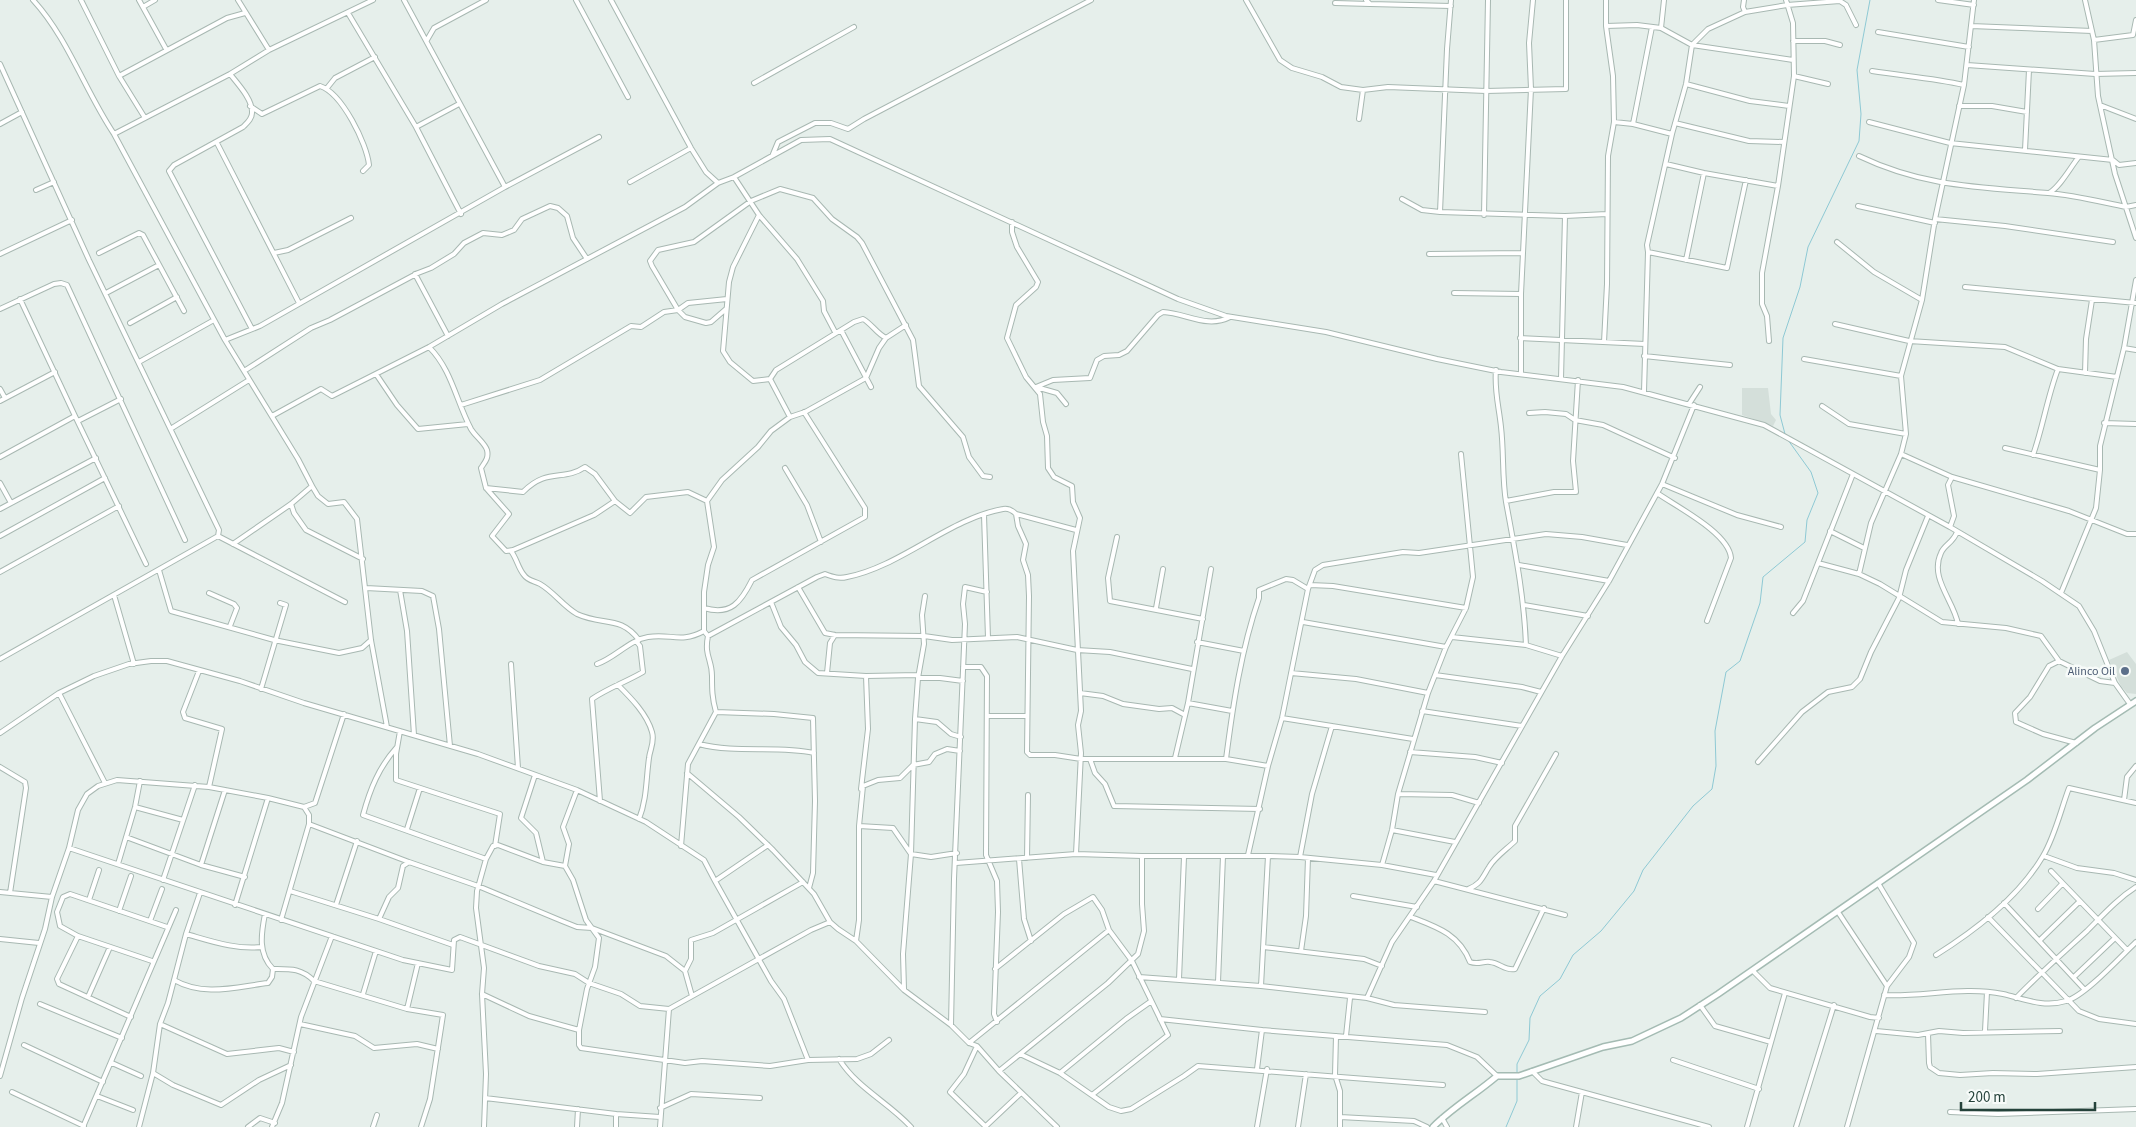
<svg xmlns="http://www.w3.org/2000/svg" width="2136" height="1127" font-family="'Source Sans 3',sans-serif">
<style>
.built{fill:#d4dfda}
.lines{fill:none;stroke-linecap:round;stroke-linejoin:round}
.stream{stroke:#8ec9d4;stroke-width:1}
.street-casing{stroke:#a8b8b2;stroke-width:6}
.secondary-casing{stroke:#a4bbb3;stroke-width:8}
.street{stroke:#fff;stroke-width:4}
.secondary{stroke:#fff;stroke-width:5}
.service-dot{fill:#5c6f8a;stroke:#f7fbf9;stroke-width:2}
.labels{text-anchor:middle;stroke-width:5;stroke-linejoin:round;paint-order:stroke}
.service-label{font-size:12px;fill:#4e5e75;stroke:#f7fbf9;text-anchor:end}
</style>
<rect width="100%" height="100%" fill="#e6efeb"/>
<path class="built" d="M 1742,388 L 1768,388 L 1771,414 L 1776,420 L 1773,426 L 1742,415 Z
M 2127,652 L 2136,664 L 2136,694 L 2127,693 L 2121,686 L 2109,660 Z"/>
<g class="lines">
<path class="stream" d="M 1785,434 L 1780,415 L 1783,338 L 1800,287 L 1808,247 L 1859,141 L 1861,114 L 1857,70 L 1870,0
M 1517,1073 L 1517,1064 L 1529,1040 L 1530,1018 L 1540,996 L 1560,979 L 1573,955 L 1601,931 L 1634,891 L 1643,870 L 1693,806 L 1712,789 L 1716,766 L 1715,731 L 1726,672 L 1740,661 L 1760,603 L 1763,577 L 1805,542 L 1807,520 L 1818,493 L 1811,472 L 1788,440
M 1506,1127 L 1517,1101 L 1517,1077"/>
<defs>
<path id="street" d="M 33,0 C 68,38 85,91 114,134 L 225,340 L 298,459 L 312,486 L 291,504 L 233,544
M 81,0 L 119,76
M 139,0 L 166,49
M 238,0 L 269,50
M 404,0 L 505,187 L 599,137
M 576,0 L 628,97
M 611,0 L 691,148 L 706,172 L 718,183 L 734,177 L 801,140 L 830,139 L 1178,299 L 1226,316 L 1326,332 L 1437,359 L 1501,372 L 1623,387 L 1764,425 L 1950,527 L 2042,581 L 2079,606 L 2094,631 L 2115,683 L 2130,704
M 1246,0 L 1280,60 L 1292,68 L 1322,77 L 1341,87 L 1363,90 L 1388,87 L 1486,91 L 1566,89 L 1566,0
M 1366,0 L 1370,4 L 1451,6
M 1744,0 L 1743,7 L 1745,12 L 1787,5 L 1840,1 L 1846,5 L 1856,25
M 1938,0 L 1974,5
M 1974,0 L 1964,85 L 1935,219 L 1922,300 L 1901,376 L 1906,434 L 1901,454 L 1871,523 L 1859,574 L 1880,584 L 1942,622 L 2006,628 L 2041,636 L 2059,661 L 2100,681 L 2115,683
M 2085,0 L 2094,40 L 2098,96 L 2115,174 L 2136,238
M 1335,3 L 1370,4
M 143,7 L 155,0
M 1745,12 L 1708,29 L 1692,45 L 1686,84 L 1672,134 L 1647,245 L 1648,252 L 1727,268 L 1746,180
M 348,13 L 416,127 L 461,214
M 1606,26 L 1637,25 L 1661,28 L 1692,45 L 1793,60
M 1971,26 L 2092,31
M 1661,28 L 1664,0
M 1878,32 L 1969,47
M 427,40 L 434,28 L 486,0
M 2094,40 L 2133,35 L 2136,20
M 1793,41 L 1825,41 L 1840,45
M 0,64 L 89,260 L 219,530 L 218,536 L 0,659
M 1967,65 L 2095,74 L 2136,73
M 1872,71 C 1903,76 1933,78 1964,85
M 230,74 C 238,84 253,100 252,113 C 252,119 247,123 243,127 L 174,165 L 169,171 L 252,329
M 1794,76 L 1828,84
M 754,83 L 854,27
M 1686,84 L 1750,101 L 1789,106
M 327,88 L 335,78 L 375,57
M 2100,105 L 2136,119
M 250,106 L 262,114 L 320,86 C 342,93 367,144 369,165 L 363,171
M 1959,106 L 1992,106 L 2027,112
M 145,118 L 119,76 L 227,18 L 245,13
M 1359,119 L 1363,90
M 1614,122 L 1633,124 L 1672,134
M 1869,122 L 1950,143 L 2113,160 L 2119,165 L 2136,163
M 1675,123 L 1749,141 L 1784,142
M 0,124 L 22,112
M 1633,124 L 1652,27
M 416,127 L 459,104
M 114,134 L 230,74 L 269,50 L 373,0
M 217,143 L 299,303
M 2025,150 L 2029,70
M 773,154 L 778,142 L 815,123 L 831,123 L 848,129 L 864,119 L 1091,0
M 1859,156 C 1924,187 1978,187 2048,193 C 2074,195 2101,202 2126,207 L 2136,205
M 1666,164 L 1704,173 L 1778,186
M 734,177 L 759,215 L 797,259 L 823,301 L 824,311 L 835,332 L 842,332 L 871,387
M 630,182 L 691,148
M 36,190 L 54,182
M 2049,193 C 2060,187 2070,168 2078,158
M 1402,199 L 1422,210 L 1440,212 L 1565,216 L 1607,214
M 1858,206 L 1935,223
M 1440,212 L 1447,49 L 1451,0
M 759,215 L 733,267 L 729,282 L 723,351 L 730,362 L 753,381 L 770,379 L 790,417
M 1484,215 L 1488,0
M 1935,219 L 2005,226 L 2113,242
M 1012,222 L 1012,232 L 1017,247 L 1038,282 L 1036,287 L 1016,305 L 1007,338 L 1026,377 L 1040,394 L 1043,422 L 1047,436 L 1048,468 L 1054,477 L 1072,486 L 1073,502 L 1080,518 L 1073,551 L 1081,711 L 1078,725 L 1081,753 L 1076,854
M 1837,242 L 1874,272 L 1922,300
M 99,253 L 139,233 L 143,235 L 184,311
M 274,253 L 288,250 L 351,218
M 0,254 L 72,220
M 1429,254 L 1523,253
M 1686,260 L 1704,173
M 415,274 L 448,336
M 1965,287 L 2136,303
M 106,293 L 159,265
M 1454,293 L 1521,294
M 0,309 L 54,284 L 61,283 L 67,285 L 185,540
M 726,309 L 711,322 L 706,323 L 685,317 L 678,310 L 652,266 L 650,261 L 658,250 L 694,242 L 751,201 L 780,189 L 813,198 L 832,219 L 857,237 L 862,243 L 913,340 L 919,386 L 963,437 L 969,457 L 983,476 L 990,477
M 130,323 L 177,297
M 1835,324 L 1909,341 L 2005,347 L 2058,369 L 2117,377
M 1520,338 L 1645,344
M 225,340 L 260,326 L 505,187
M 1769,341 L 1767,316 L 1762,304 L 1762,273 L 1778,186 L 1794,76 L 1793,23 L 1786,0
M 1604,342 L 1607,284 L 1608,156 L 1614,122 L 1613,76 L 1606,26 L 1606,0
M 429,347 C 452,370 456,401 471,429 C 475,436 485,443 487,450 C 489,458 485,462 481,468 L 486,488 L 509,514 L 492,536 L 506,551 L 513,550 L 594,515 L 615,501 L 630,513 L 646,497 L 688,492 L 707,501 L 714,547 L 708,565 L 704,592 L 704,631 L 708,636 L 817,577 L 825,574 C 833,577 839,579 847,577 C 900,567 950,518 1003,509 C 1008,508 1012,510 1016,514 L 1076,530
M 2124,348 L 2136,350
M 1644,356 L 1730,365
M 1804,359 L 1901,376
M 139,362 L 214,320
M 1496,370 C 1494,390 1499,407 1501,427 C 1504,452 1502,478 1506,502 C 1515,551 1524,595 1526,645
M 244,371 L 311,328 L 330,320 L 418,273 L 431,268 L 454,254 L 464,243 L 483,233 L 502,235 L 514,230 L 522,219 L 550,206 L 558,208 L 567,216 L 573,238 L 587,259
M 2085,373 L 2086,339 L 2092,300
M 376,374 L 397,405 L 418,429 L 468,424
M 1521,374 L 1521,294 L 1531,89 L 1529,43 L 1533,0
M 770,379 L 776,370 L 854,322 L 863,319 C 872,324 876,333 886,338
M 1561,379 L 1565,216
M 1036,387 L 1053,380 L 1090,378 L 1097,360 L 1104,356 L 1119,355 L 1127,351 L 1158,315 L 1163,312 C 1186,313 1207,329 1230,317
M 1036,387 L 1057,393 L 1066,404
M 0,389 L 5,398
M 1644,392 L 1648,252
M 0,401 L 55,372
M 1689,404 L 1700,387
M 461,405 L 540,380 L 631,326 L 641,327 L 664,312 L 678,310 L 688,303 L 727,299
M 1822,406 L 1849,424 L 1906,434
M 1529,413 L 1545,412 L 1566,414 L 1575,420 L 1603,425 L 1675,458
M 75,416 L 146,564
M 272,416 L 321,389 L 332,396 L 429,347 L 502,304 L 685,207 L 718,183
M 78,421 L 121,399
M 2104,423 L 2136,424
M 172,428 L 249,380
M 2005,448 L 2100,470
M 1901,454 L 1952,477 L 2069,511 L 2127,534 L 2136,534
M 2033,455 C 2043,427 2047,398 2058,369
M 0,457 L 75,416 L 20,299
M 785,468 L 807,505 L 821,542
M 0,483 L 11,503
M 1662,484 L 1737,515 L 1781,527
M 312,486 L 318,496 L 328,504 L 344,502 L 357,519 L 371,640 L 387,727
M 486,488 L 523,492 C 548,467 563,482 585,467 L 595,474 L 615,501
M 1657,493 C 1677,507 1729,533 1731,558 L 1707,621
M 707,501 L 722,480 L 758,447 L 771,431 L 790,417 L 805,412 L 866,378 L 879,348 L 886,338 L 906,325
M 1506,501 L 1554,492 L 1576,492 L 1573,461 L 1578,380
M 291,504 L 294,513 L 306,530 L 363,559
M 0,509 L 96,458
M 1016,514 L 1018,526 L 1026,544 L 1023,560 L 1028,575 L 1029,596 L 1027,752 L 1030,755 L 1055,755 L 1081,759 L 1226,759 L 1268,766
M 984,515 L 988,638
M 1950,527 L 1954,516 L 1948,485 L 1952,477
M 1830,531 L 1864,548
M 1957,532 C 1953,543 1944,545 1941,553 C 1929,578 1954,601 1958,624
M 0,536 L 105,478
M 218,536 L 345,602
M 1117,537 L 1108,578 L 1110,601 L 1203,619
M 511,551 C 517,559 518,568 524,575 C 528,581 535,581 540,584 C 554,592 563,606 577,614 C 603,626 620,615 639,640
M 1818,563 L 1859,574
M 1519,565 L 1609,581
M 159,570 L 171,611 L 274,640 L 339,653 L 362,648 L 371,640
M 0,572 L 119,506
M 1310,585 L 1333,586 L 1466,608
M 798,587 L 825,633 L 835,635 L 924,636 L 952,640 L 1017,637 L 1077,650 L 1110,652 L 1192,669
M 366,588 L 422,591 L 433,596 L 439,629 L 450,746
M 400,590 L 407,631 L 414,735
M 209,593 L 234,604 L 237,608 L 230,626
M 2061,593 L 2096,508 L 2100,470 L 2100,446 L 2124,348 L 2136,280
M 114,595 L 134,664
M 771,602 L 781,627 L 796,645 L 805,662 L 818,673 L 866,676
M 1524,605 L 1588,616
M 704,608 C 731,616 741,602 752,580 L 865,517 L 865,508 L 804,412
M 1156,608 L 1163,569
M 1793,613 L 1803,601 L 1853,474
M 1303,622 L 1446,647
M 1452,637 L 1526,645 L 1562,656
M 1197,642 L 1244,651
M 2059,661 L 2049,666 L 2030,697 L 2015,713 L 2016,722 L 2043,734 L 2076,743
M 511,664 L 518,768
M 597,664 C 615,658 629,640 648,637 C 671,633 680,644 704,631
M 963,667 L 981,667 L 987,676 L 986,855 L 997,881 L 998,912 L 994,1014 L 997,1022
M 199,671 L 183,712 L 185,718 L 222,729 L 209,787 L 268,798 L 235,905
M 827,673 L 830,643 L 835,635
M 1291,673 L 1356,679 L 1428,693
M 1435,675 L 1522,687 L 1541,692
M 918,678 L 940,678 L 963,681
M 618,685 C 631,698 647,714 652,732 C 655,742 650,749 649,758 C 646,779 647,799 639,819
M 261,689 L 286,605 L 280,603
M 59,693 L 105,783
M 1080,693 L 1103,696 L 1123,704 L 1159,709 L 1172,708 L 1185,715
M 1188,703 L 1232,711
M 1422,711 L 1522,726
M 716,712 L 774,714 L 813,718 L 815,801 L 813,873 L 809,888
M 987,716 L 1026,716
M 1282,718 L 1413,739
M 915,719 L 937,722 L 951,734 L 961,737
M 400,731 L 396,754 L 396,780 L 500,814 L 495,846
M 0,733 L 59,693 L 94,676 L 129,664 L 151,661 L 167,661 L 240,681 L 304,703 L 478,754 L 577,790 L 646,822 L 704,860 L 715,881 L 768,845
M 699,744 C 737,754 776,745 814,753
M 397,747 C 379,767 370,789 363,815 L 486,859
M 1410,752 L 1475,757 L 1502,763
M 1175,758 L 1188,703 L 1211,569
M 1090,759 L 1095,773 L 1105,784 L 1114,806 L 1260,809
M 1226,759 C 1233,705 1241,650 1259,598 L 1259,590 L 1286,579 L 1293,580 L 1308,589
M 1758,762 L 1802,712 L 1828,692 L 1852,687 L 1860,679 L 1871,652 L 1899,598 L 1906,570 L 1928,516
M 0,767 L 25,782 L 26,788 L 10,893
M 687,773 L 739,817 L 773,850 L 814,894 L 830,922 L 838,929 L 856,941 L 904,990 L 951,1025 L 969,1043 L 977,1046 L 999,1071 L 1057,1127
M 535,775 L 521,818 L 536,833 L 543,862
M 861,789 L 868,729 L 866,676 L 918,675
M 1398,794 L 1452,795 L 1479,803
M 268,798 L 304,807 L 309,815 L 309,824 L 281,920
M 2124,800 L 2127,777 L 2136,766
M 600,801 L 592,699 C 608,688 626,682 643,672 L 640,646 L 636,641
M 135,807 L 183,820
M 304,807 L 315,803 L 344,714
M 309,824 L 409,862
M 859,826 L 893,828 L 911,854
M 407,829 L 420,788
M 1392,830 L 1455,842
M 126,837 L 201,865 L 245,877
M 681,846 L 688,764 L 716,712 C 712,698 712,689 712,676 C 712,659 704,656 708,636
M 69,848 L 403,960 L 452,970 L 454,940 L 460,937 L 539,966 L 575,974 L 589,983 L 621,994 L 640,1006 L 669,1009 L 811,930 L 830,922
M 911,854 L 931,857 L 957,853
M 1248,855 L 1268,766 L 1282,718 L 1308,589 L 1315,570 L 1323,565 L 1403,552 L 1419,553 L 1546,534 L 1582,537 L 1627,545
M 2044,856 L 2077,868 L 2114,873 L 2136,880
M 1300,857 L 1312,794 L 1332,726
M 1027,858 L 1028,795
M 1019,859 L 1024,919 L 1031,941
M 956,863 L 1076,854 L 1142,856 L 1268,856 L 1300,857 L 1382,865 L 1436,875
M 118,864 L 135,807 L 140,781
M 201,865 L 225,790
M 1382,865 L 1392,830 L 1398,794 L 1428,693 L 1446,647 L 1466,608 L 1473,577 L 1461,454
M 565,866 L 569,844 L 563,827 L 577,790
M 2051,871 L 2127,950
M 163,880 L 195,785
M 715,881 L 771,981 L 784,999 L 808,1060
M 1434,881 L 1565,915
M 1468,889 C 1481,884 1482,878 1489,867 C 1495,857 1507,849 1515,841 L 1515,826 L 1556,754
M 290,891 L 379,919
M 0,892 L 52,897
M 1353,896 L 1417,907
M 89,900 L 99,870
M 2004,903 L 2084,989
M 336,905 L 357,841
M 2038,909 L 2062,884
M 119,911 L 131,876
M 1838,912 L 1887,986
M 265,914 C 261,934 258,954 273,969
M 1411,917 C 1437,927 1459,934 1470,962 C 1478,965 1483,961 1490,962 C 1500,963 1505,971 1515,969 L 1544,908
M 1988,917 L 2079,1011 L 2099,1019 L 2136,1024
M 150,921 L 162,889
M 186,934 C 211,941 236,950 262,947
M 78,936 L 57,979 L 59,984 L 131,1017
M 0,939 L 39,943
M 2040,940 L 2079,902
M 856,941 L 859,920 L 859,826 L 863,786 L 878,780 L 900,778 L 913,765 L 929,762 L 935,754 L 947,749 L 960,751
M 453,945 L 379,919 L 389,897 L 398,888 L 403,866 L 409,862 L 478,886 L 562,921 L 577,927 L 592,928 L 666,956 L 685,971 L 692,996
M 1263,947 L 1364,959 L 1382,966
M 1301,951 L 1306,916 L 1308,858
M 1936,955 C 1976,930 2019,897 2043,856 C 2055,836 2061,809 2069,788 L 2136,803
M 152,961 L 78,936 L 60,926 L 57,912 L 63,897 L 70,894 L 167,927
M 995,969 L 1064,914 L 1093,897 L 1102,910 L 1109,930 L 1132,961 L 1168,1035 L 1092,1095
M 685,971 L 691,959 L 691,940 L 713,933 L 803,882
M 1753,971 L 1770,988 L 1870,1017 L 1879,1018
M 1139,977 L 1261,986 L 1367,998 L 1394,1005 L 1485,1012
M 2074,977 L 2115,938
M 1179,979 L 1184,857
M 174,980 C 204,997 235,987 268,983 L 272,977 L 273,969 C 290,969 301,968 314,981 L 407,1009 L 443,1015 L 430,1099 L 421,1127
M 1218,982 L 1223,856
M 1261,986 L 1268,856
M 904,989 L 903,954 L 911,854 L 915,719 L 918,678 L 924,644 L 922,615 L 925,596
M 363,994 L 376,951
M 482,994 L 529,1016 L 579,1030
M 1884,995 C 1923,997 1964,986 2003,994 C 2024,999 2044,1008 2066,1001 C 2085,996 2121,956 2136,942
M 88,997 L 110,947
M 1367,998 L 1392,942 L 1434,881 L 1562,656 L 1609,581 L 1662,484 L 1694,405
M 2016,998 C 2039,974 2063,953 2087,931 C 2103,915 2117,899 2136,887
M 40,1004 L 122,1038
M 1700,1005 L 1715,1026 L 1771,1042
M 407,1009 L 418,963
M 1160,1019 L 1262,1030 L 1447,1045 L 1477,1057 L 1497,1076
M 160,1024 L 227,1054 L 279,1048 L 294,1052
M 300,1024 L 355,1036 L 374,1048 L 417,1044 L 438,1049
M 951,1025 L 954,879 L 965,624 L 963,604 L 965,587 L 987,592
M 1876,1031 L 1918,1035 L 1939,1031 L 1963,1033 L 2060,1031
M 1985,1031 L 1987,992
M 1928,1034 L 1929,1063 L 1930,1067 L 1939,1073 L 1960,1075 L 1993,1073 L 2037,1074 L 2136,1067
M 1336,1036 L 1335,1075 L 1340,1091 L 1340,1127
M 1346,1036 L 1350,998
M 969,1043 L 1109,930
M 24,1045 L 103,1082
M 977,1046 L 964,1074 L 950,1092 L 986,1127
M 1020,1054 L 1060,1073 L 1109,1107 L 1121,1111 L 1131,1109 L 1184,1076 L 1198,1066 L 1443,1085
M 839,1059 C 857,1088 888,1102 911,1127
M 1673,1060 L 1759,1089
M 112,1063 L 141,1076
M 1257,1069 L 1262,1030
M 999,1071 L 1108,983 L 1138,954 L 1144,931 L 1142,904 L 1142,856
M 1532,1071 L 1542,1081 L 1549,1083 L 1709,1127
M 153,1073 L 173,1085 L 221,1105 L 259,1080 L 291,1065
M 1060,1073 L 1126,1019 L 1150,1002
M 0,1076 L 22,998 L 45,929 L 52,897 L 69,848 L 78,810 L 87,794 L 98,786 L 117,780 L 209,787
M 12,1092 L 84,1126
M 97,1096 L 133,1110
M 485,1098 L 616,1114
M 660,1108 L 691,1094 L 760,1098
M 1950,1112 L 1998,1114 L 2136,1109
M 1340,1117 L 1414,1121 L 1427,1127
M 1442,1118 L 1447,1127
M 986,1126 L 1021,1093
M 83,1127 L 176,910
M 139,1127 L 153,1073 L 160,1024 L 168,1003 L 186,934 L 200,893
M 248,1127 L 260,1118 L 275,1123
M 272,1127 L 282,1103 L 301,1017 L 332,936
M 373,1127 L 377,1115
M 484,1127 L 486,1074 L 482,994 L 484,968 L 476,908 L 477,891 L 486,859 L 493,846 L 498,845 L 543,862 L 565,866 L 573,880 L 586,920 L 599,938 L 595,967 L 587,989 L 579,1030 L 579,1045 L 581,1048 L 685,1063 L 702,1061 L 770,1066 L 808,1060 L 857,1059 L 871,1054 L 889,1040
M 577,1127 L 578,1109
M 616,1127 L 616,1114 L 660,1117
M 660,1127 L 669,1009
M 1257,1127 L 1267,1069
M 1298,1127 L 1306,1074
M 1576,1127 L 1582,1092
M 1747,1127 L 1785,993
M 1796,1127 L 1834,1005
M 1847,1127 L 1887,986 L 1909,957 L 1914,943 L 1878,883"/>
<path id="secondary" d="M 1433,1127 C 1453,1107 1476,1094 1497,1076 L 1519,1076 L 1603,1047 L 1632,1041 L 1681,1018 L 1718,994 L 2027,780 L 2095,728 L 2136,701"/>
</defs>
<use href="#street" class="street-casing"/>
<use href="#secondary" class="secondary-casing"/>
<use href="#street" class="street"/>
<use href="#secondary" class="secondary"/>
</g>
<circle class="service-dot" cx="2125" cy="671" r="5"/>
<g class="labels">
<g class="service-label">
<text x="2115" y="675">Alinco Oil</text>
</g>
</g>
<path d="M1961 1102v8h134v-8" fill="none" stroke="#24423a" stroke-width="2.5"/>
<text x="1968" y="1102" font-size="15" fill="#24423a" stroke="#f7fbf9" stroke-width="4" paint-order="stroke">200 m</text>
</svg>
